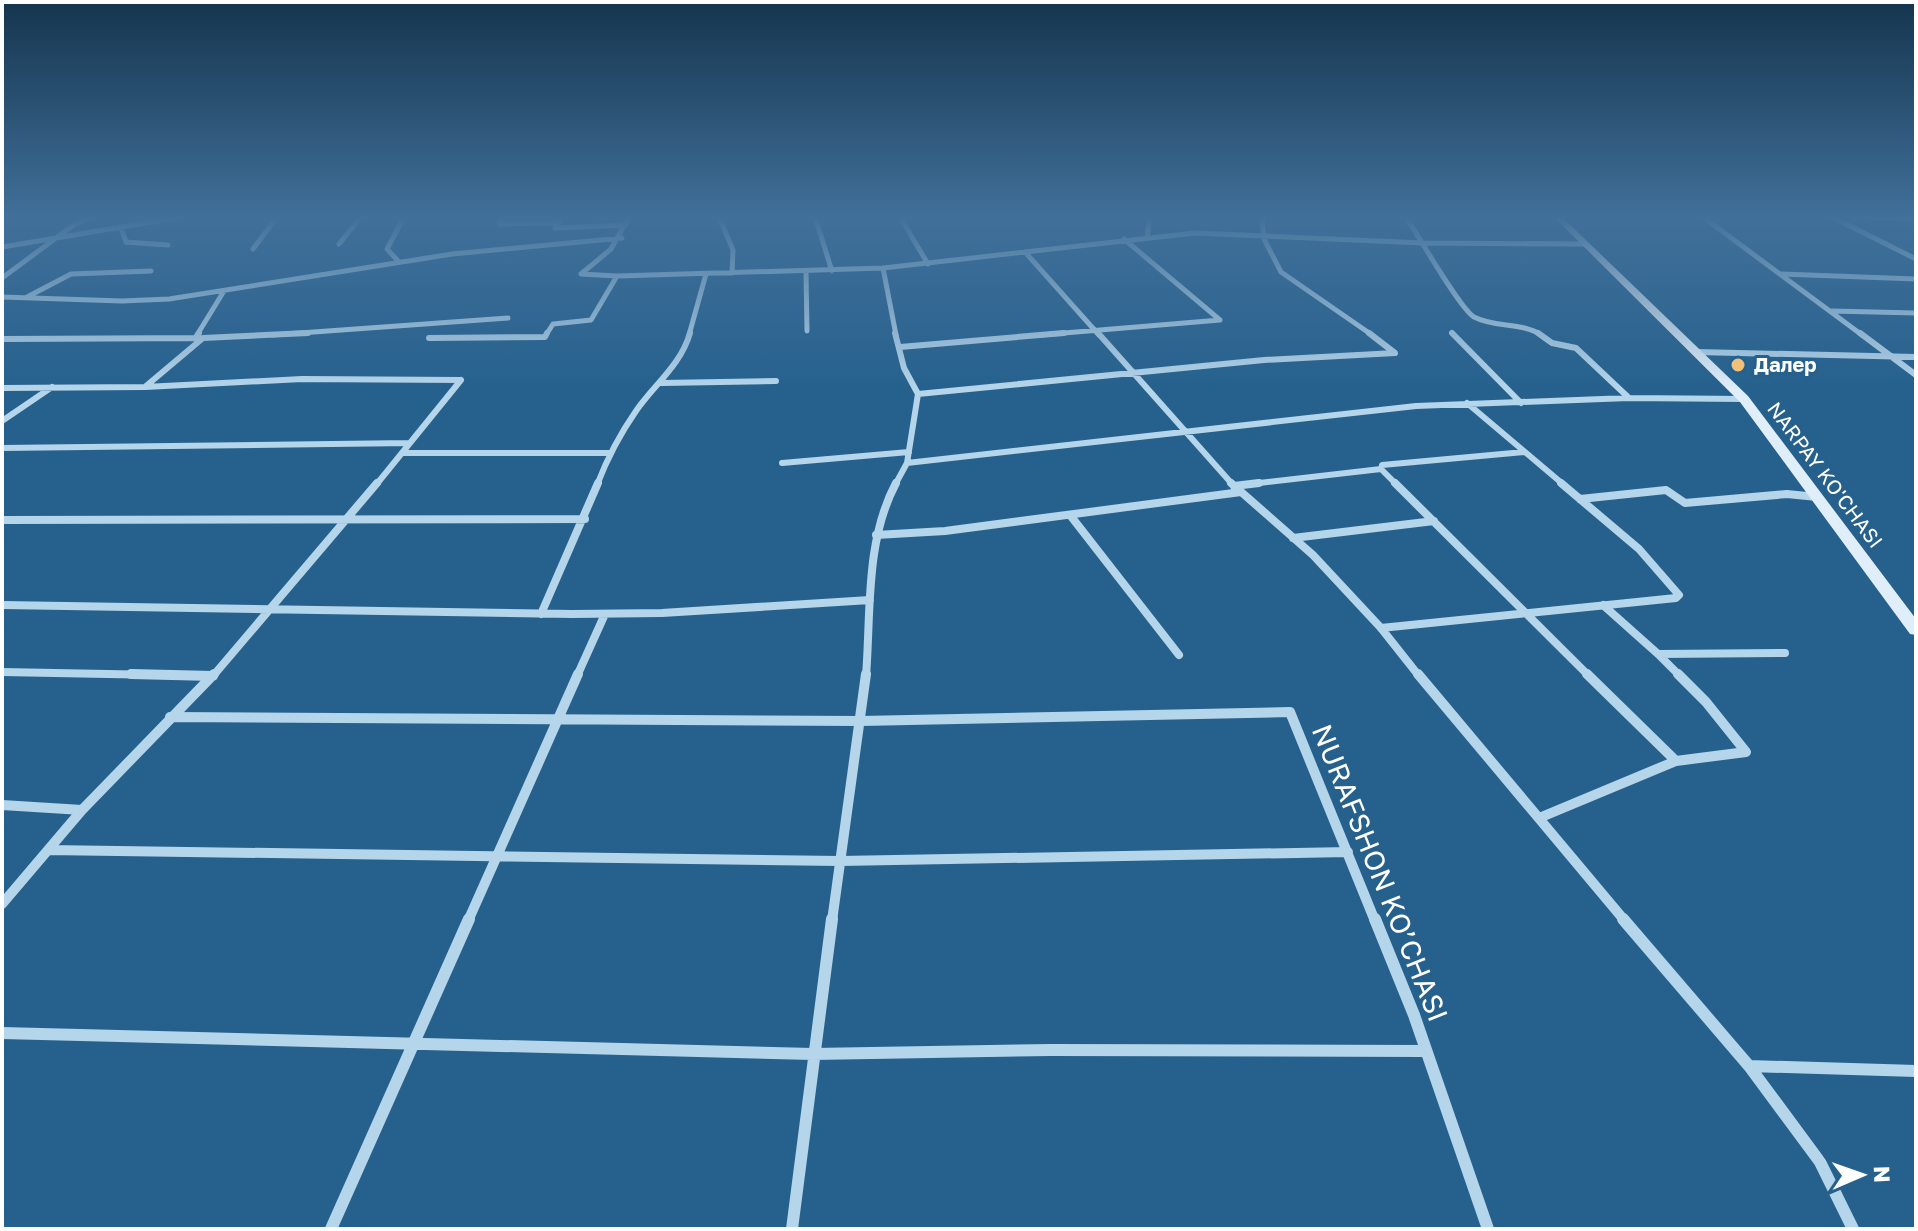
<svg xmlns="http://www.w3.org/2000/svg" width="1918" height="1231" font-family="'Golos Text',sans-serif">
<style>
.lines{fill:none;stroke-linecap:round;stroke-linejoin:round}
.minor-far4{stroke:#b5d5ea;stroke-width:5}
.minor-far3{stroke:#b5d5ea;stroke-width:6}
.minor-far2{stroke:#b5d5ea;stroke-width:8}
.minor-far1{stroke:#b5d5ea;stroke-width:10}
.minor{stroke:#b5d5ea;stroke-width:12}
.secondary{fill:#e0eef9;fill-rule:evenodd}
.poi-dot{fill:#f3c07a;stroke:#26618d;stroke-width:3}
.labels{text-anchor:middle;stroke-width:6;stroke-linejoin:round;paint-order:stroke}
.far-poi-label{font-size:20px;font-weight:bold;fill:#fff;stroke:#26618d;text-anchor:start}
.far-street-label{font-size:20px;fill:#fff;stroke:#26618d}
.near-street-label{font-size:28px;fill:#fff;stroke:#26618d}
</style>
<rect width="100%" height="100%" fill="#26618d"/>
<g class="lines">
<path class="minor-far4" d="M 503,217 L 499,224 L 557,223
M 562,217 L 555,228 L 626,225
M 719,217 L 733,250 L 732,273
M 815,217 L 832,271
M 900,217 L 928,264
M 1265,217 L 1262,221 L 1264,239 L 1281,272 L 1372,335
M 1406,217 C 1418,235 1460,309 1474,317 C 1495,328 1522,322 1541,335
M 1703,217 L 1862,335
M 1832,217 L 1916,259
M 1861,217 L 1916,218
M 121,228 L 126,242 L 168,245
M 1147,237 L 1150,217
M 339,244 L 361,217
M 2,247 L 181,217
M 253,249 L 277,217
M 1025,252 L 1099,335
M 399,262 L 387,249 L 402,221
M 883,268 L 896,335
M 806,272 L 807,331
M 1782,274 L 1916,279
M 617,276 L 581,274 L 611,249 L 629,217
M 2,278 L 75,224 L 93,217
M 2,297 L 122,301 L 169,299 L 452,254 L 622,238
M 27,297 L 71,274 L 151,271
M 1832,311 L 1916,313
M 1452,333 L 1454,335
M 197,335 L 224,291
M 272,335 L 508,318
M 546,335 L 553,324 L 591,320 L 617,276 L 883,268 L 1195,233 L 1424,243 L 1584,244
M 689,335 L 706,274
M 1040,335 L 1220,320 L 1124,239"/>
<path class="minor-far3" d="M 1098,333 L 1233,485
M 1452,333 L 1521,403
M 1538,333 L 1552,343 L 1576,348 L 1629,398
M 1860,333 L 1916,375
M 197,336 L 199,333
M 203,338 L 308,333
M 429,338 L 545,337 L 547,333
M 2,339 L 203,338 L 146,386
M 900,347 L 1064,333
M 1697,352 L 1916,357
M 661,383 L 776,381
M 2,388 L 145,387 L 302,379 L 461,380
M 918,394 L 1264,360 L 1395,353 L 1369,333
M 1467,403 L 1564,485
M 2,421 L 52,387
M 2,448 L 410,443
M 402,453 L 611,453
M 782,463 L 909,452
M 907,463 L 1416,406 L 1629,398 L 1744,399
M 1381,469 L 1382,465 L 1524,452
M 376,485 L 461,380
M 597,485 C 607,459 620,434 636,411 C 653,386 681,365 690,333
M 895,485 L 907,463 L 918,394 L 904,368 L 895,333
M 1242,485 L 1381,469 L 1397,485"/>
<path class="minor-far2" d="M 1231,483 L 1313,555 L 1381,628 L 1419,676
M 1395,483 L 1589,676
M 1234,486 L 1259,483
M 1580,499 L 1666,490 L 1685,503 L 1787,494 L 1817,497
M 1070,515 L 1179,655
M 2,520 L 585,519
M 876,535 L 945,531 L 1241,492
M 1293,538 L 1434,521
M 2,605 L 572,614 L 662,613 L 870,600
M 1603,605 L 1658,654 L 1785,653
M 541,614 L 598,483
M 1381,628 L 1676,598 L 1679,595 L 1639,549 L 1561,483
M 1658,654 L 1680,676
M 2,672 L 213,676
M 213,676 L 377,483
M 577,676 L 605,614
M 866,676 C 871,613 865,541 896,483"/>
<path class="minor-far1" d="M 131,674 L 213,676
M 1418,674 L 1625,921
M 170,717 L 861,721 L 1290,712 L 1375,921
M 1676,761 L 1746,752 L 1706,702 L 1678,674
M 2,805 L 82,810
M 1539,818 L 1676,761 L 1587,674
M 48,850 L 840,861 L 1348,852
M 2,904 L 82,810 L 214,674
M 468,921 L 578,674
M 832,921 L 866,674"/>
<path class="minor" d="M 1375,919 L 1414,1015 L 1488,1229
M 1623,919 L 1749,1066 L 1820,1162 L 1853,1229
M 2,1033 L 813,1054 L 1051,1050 L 1425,1051
M 1749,1066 L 1916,1071
M 331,1229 L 469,919
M 792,1229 L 832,919"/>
<path class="secondary" d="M 1554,217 L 1562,217 L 1748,396 L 1916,619 L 1916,635 L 1910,634 L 1740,402 Z"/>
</g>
<linearGradient id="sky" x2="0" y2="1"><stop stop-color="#15354e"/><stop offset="0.56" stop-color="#41709a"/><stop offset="1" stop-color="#41709a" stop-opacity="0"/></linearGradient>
<rect width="1918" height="389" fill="url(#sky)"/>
<circle class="poi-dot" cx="1738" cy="365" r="8"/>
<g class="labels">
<g class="far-poi-label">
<text x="1754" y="372">Далер</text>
</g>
<g class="far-street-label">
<text transform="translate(1825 475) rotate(53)" y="7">NARPAY KO'CHASI</text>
</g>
<g class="near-street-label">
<text transform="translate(1380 873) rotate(68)" y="10">NURAFSHON KO’CHASI</text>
</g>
</g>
<rect width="1918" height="1231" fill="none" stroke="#ffffff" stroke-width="8"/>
<g transform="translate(1862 1175) rotate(88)" stroke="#26618d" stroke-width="6" paint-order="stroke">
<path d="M0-6L14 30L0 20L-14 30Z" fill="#ffffff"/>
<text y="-12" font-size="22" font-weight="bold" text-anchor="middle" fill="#ffffff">N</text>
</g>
</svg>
